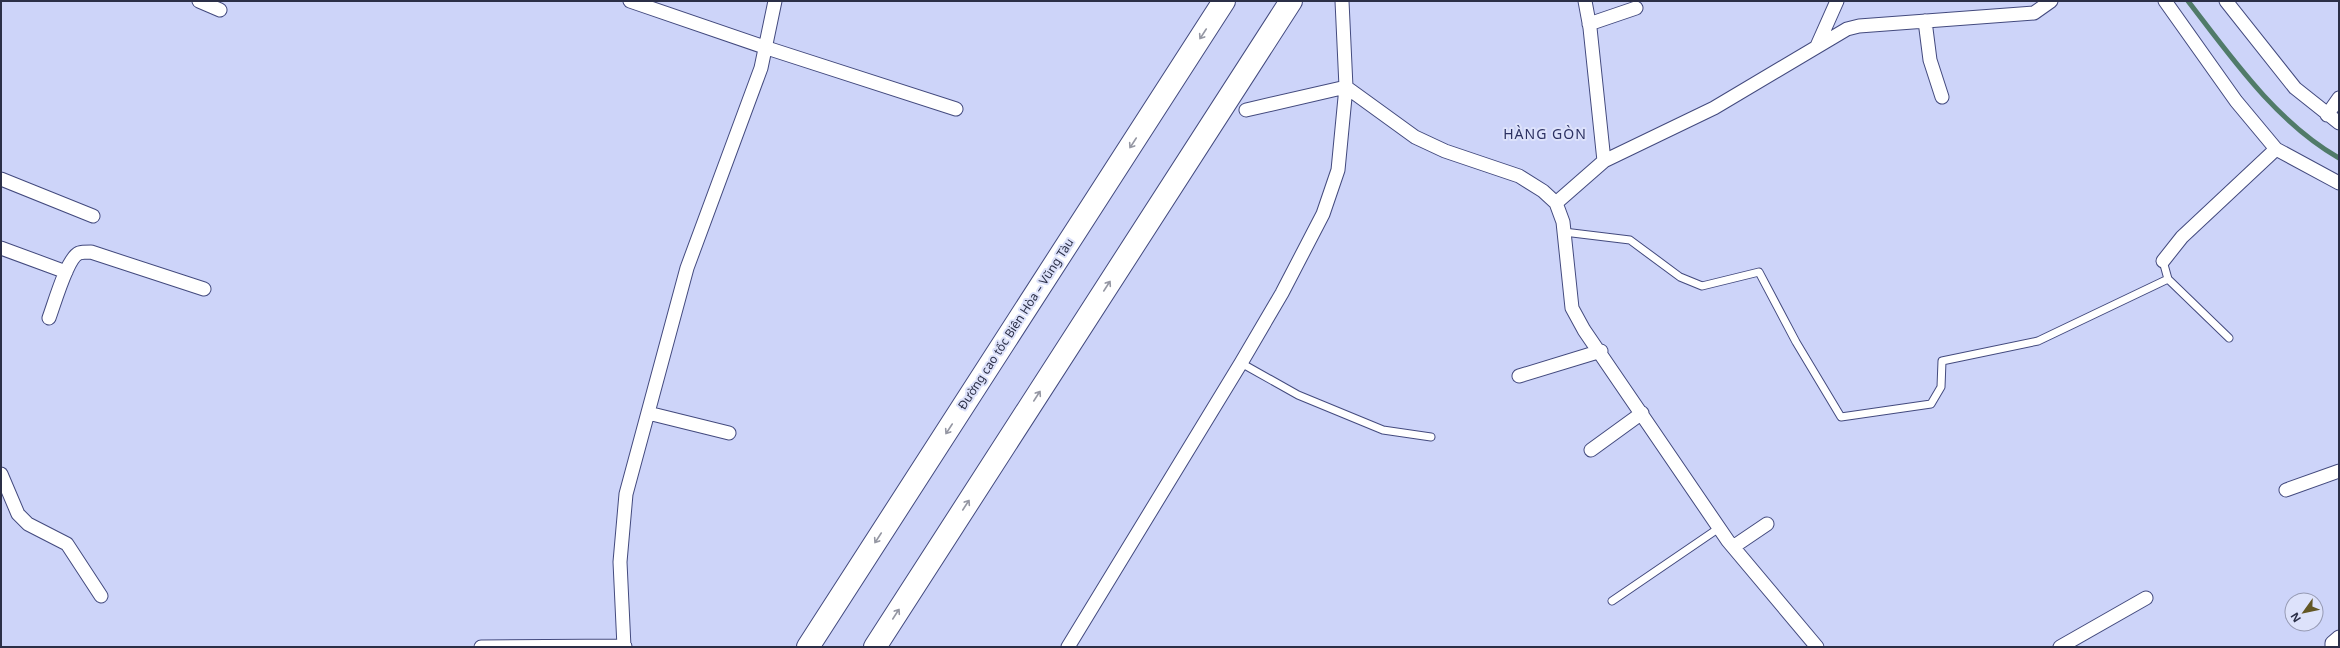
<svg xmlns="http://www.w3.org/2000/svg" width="2340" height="648" font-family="'Noto Sans',sans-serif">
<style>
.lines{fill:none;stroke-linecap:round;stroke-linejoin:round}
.stream{stroke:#507b69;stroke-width:5}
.lane-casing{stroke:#434a7e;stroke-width:9}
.street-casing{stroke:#434a7e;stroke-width:15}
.highway-casing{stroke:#434a7e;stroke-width:24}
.lane{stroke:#fff;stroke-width:7}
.street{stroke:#fff;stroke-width:13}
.highway{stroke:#fff;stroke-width:22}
.oneway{stroke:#9597a3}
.labels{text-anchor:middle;stroke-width:4;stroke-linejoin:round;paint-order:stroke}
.street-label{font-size:12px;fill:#2b2f47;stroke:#dde2fb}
.quarter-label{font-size:14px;letter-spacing:1px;fill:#2c3162;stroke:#dde2fb}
</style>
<rect width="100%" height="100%" fill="#cdd4f9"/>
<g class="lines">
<path class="stream" d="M 2188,1 C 2231,57 2276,122 2339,158"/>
<defs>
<path id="lane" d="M 1564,232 L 1630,240 L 1680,277 L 1702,286 L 1759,272 L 1796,342 L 1841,417 L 1931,404 L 1941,387 L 1942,361 L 2038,341 L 2168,279 L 2163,261
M 2168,279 L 2229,338
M 1241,363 L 1298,395 L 1383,430 L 1431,437
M 1612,601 L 1719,528"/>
<path id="street" d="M 199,1 L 220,10
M 630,1 L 767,48 L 956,109
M 1585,1 L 1590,28 L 1604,161
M 2165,1 L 2236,101 L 2276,149 L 2339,183
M 2226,1 L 2295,88 L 2339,123
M 1925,21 L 1930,60 L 1942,97
M 1589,24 L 1636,8
M 1817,46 L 1837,1
M 1246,110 L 1346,87 L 1415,137 L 1445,151 L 1519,176 L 1543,191 L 1556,203 L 1563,222 L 1572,308 L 1584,330 L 1728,541 L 1817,647
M 2327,115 L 2339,98
M 1,179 L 93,216
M 1556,203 L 1604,161 L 1714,108 L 1847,29 L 1859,26 L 2034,13 L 2051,1
M 1,248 L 66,272
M 2163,261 L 2182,237 L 2276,149
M 49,318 C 54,305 67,258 79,253 C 82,252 88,252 91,252 L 204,289
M 1519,376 L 1601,351
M 648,413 L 729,433
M 1591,450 L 1642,413
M 1,474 L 18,514 L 28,524 L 67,544 L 101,596
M 2286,490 L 2339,471
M 1733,547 L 1767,524
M 481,647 L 625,646
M 624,647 L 620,562 L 626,494 L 687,268 L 761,68 L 775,1
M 1068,647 L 1241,363 L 1282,293 L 1323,214 L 1338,170 L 1346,87 L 1342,1
M 2060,647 L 2146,598
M 2332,647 L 2332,643 L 2339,637"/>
<path id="highway" d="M 808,647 L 1224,1
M 875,647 L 1291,1"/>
</defs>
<use href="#lane" class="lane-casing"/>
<use href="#street" class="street-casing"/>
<use href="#highway" class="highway-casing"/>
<use href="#lane" class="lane"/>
<use href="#street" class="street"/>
<use href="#highway" class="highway"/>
</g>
<defs><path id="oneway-shaft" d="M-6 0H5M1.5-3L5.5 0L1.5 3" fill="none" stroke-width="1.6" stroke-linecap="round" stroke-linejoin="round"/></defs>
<g class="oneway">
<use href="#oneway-shaft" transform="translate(1203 34) rotate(123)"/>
<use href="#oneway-shaft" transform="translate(1133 143) rotate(123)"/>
<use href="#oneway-shaft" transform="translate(1107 286) rotate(-57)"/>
<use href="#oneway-shaft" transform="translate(1037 396) rotate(-57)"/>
<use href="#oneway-shaft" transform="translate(949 429) rotate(123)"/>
<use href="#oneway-shaft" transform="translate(966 505) rotate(-57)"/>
<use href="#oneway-shaft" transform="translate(878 538) rotate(123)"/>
<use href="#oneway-shaft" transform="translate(896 614) rotate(-57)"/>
</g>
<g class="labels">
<g class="street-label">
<text transform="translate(1016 324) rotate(-57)" y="4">Đường cao tốc Biên Hòa – Vũng Tàu</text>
</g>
<g class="quarter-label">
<text x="1545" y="139">HÀNG GÒN</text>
</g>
</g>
<rect width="2340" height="648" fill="none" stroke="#2b2f47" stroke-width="4"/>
<g transform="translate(2304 612) rotate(237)"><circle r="19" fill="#dde2fb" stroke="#969ab3"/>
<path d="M0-3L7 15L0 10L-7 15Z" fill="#635724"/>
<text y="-6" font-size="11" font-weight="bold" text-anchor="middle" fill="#2b2f47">N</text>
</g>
</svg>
